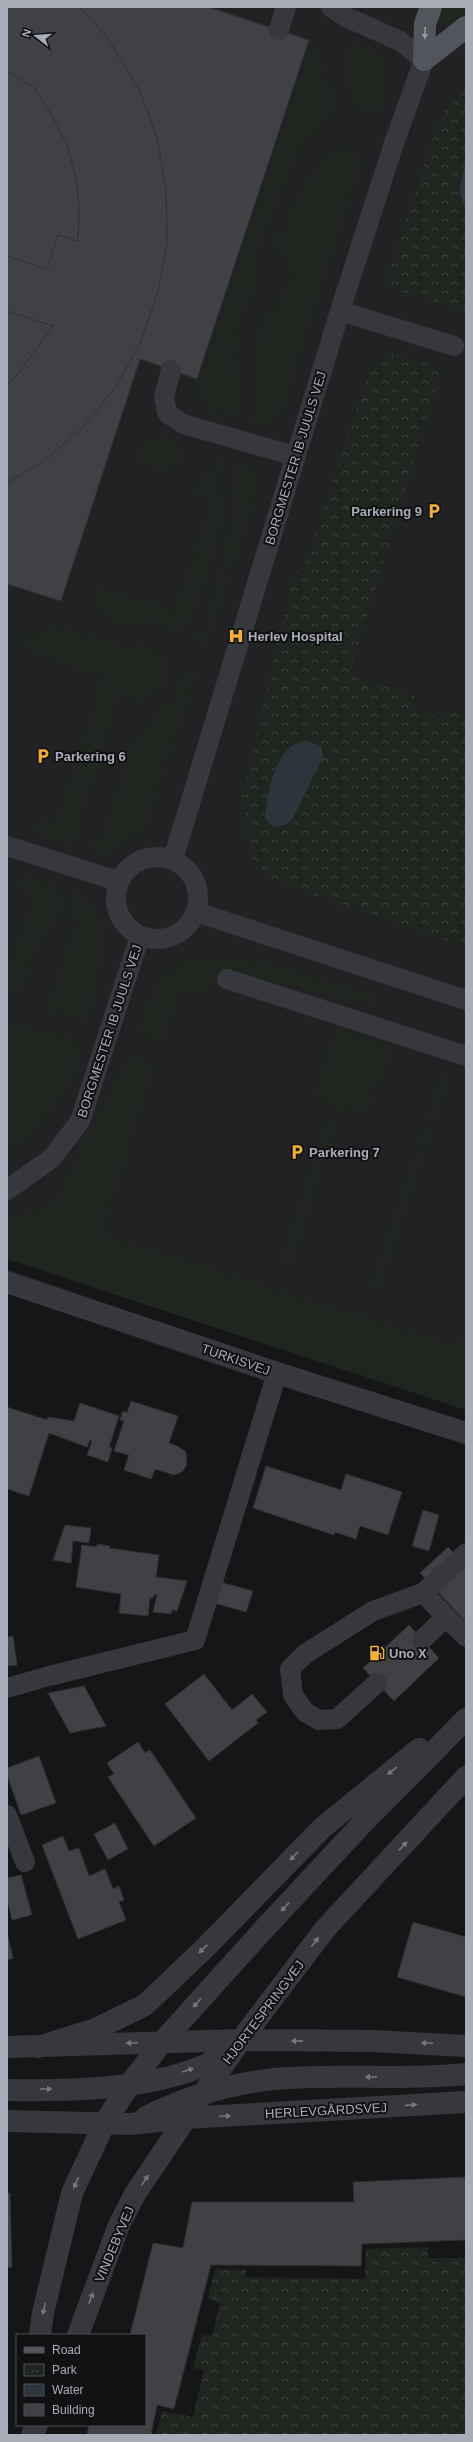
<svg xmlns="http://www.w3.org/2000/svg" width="473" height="2442" font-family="Helvetica,sans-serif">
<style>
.built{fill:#222225}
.grass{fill:#1e261f}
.park{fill:url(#park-crowns)}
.water{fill:#2c353c}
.building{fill:#404145;stroke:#303034}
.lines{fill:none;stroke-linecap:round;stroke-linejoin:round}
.service{stroke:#37383d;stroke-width:20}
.minor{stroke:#37383d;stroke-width:22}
.tertiary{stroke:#37383d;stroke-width:22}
.primary{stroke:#53555c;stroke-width:22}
.oneway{fill:#979ba6}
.oneway2{fill:#757881}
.labels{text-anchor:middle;stroke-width:4;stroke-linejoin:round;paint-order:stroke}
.street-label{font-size:13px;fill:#a8adb8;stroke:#111113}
.poi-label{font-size:13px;font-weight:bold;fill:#a8adb8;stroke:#111113;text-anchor:start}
</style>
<defs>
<pattern id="park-crowns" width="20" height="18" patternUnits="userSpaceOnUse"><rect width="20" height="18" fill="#1e261f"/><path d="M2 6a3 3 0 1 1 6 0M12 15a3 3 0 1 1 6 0" fill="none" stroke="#3c433d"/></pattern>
</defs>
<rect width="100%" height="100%" fill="#161618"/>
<path class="built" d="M 7,7 L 462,7 L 466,13 L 466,1410 L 7,1259 Z"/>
<path class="grass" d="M 442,7 L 466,7 L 466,15 L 449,29 C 441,28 438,24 436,16 Z
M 350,41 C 398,58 389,74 378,116 L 360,112 L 353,105 L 344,72 Z
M 312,42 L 333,89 L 330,121 L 296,156 L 271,214 L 255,262 L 256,286 L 242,317 L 234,360 L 242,396 L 235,418 L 217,414 L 201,406 L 198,387 Z
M 337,143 L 363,159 L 279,417 L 267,428 L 252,424 L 257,386 L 254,363 L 267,303 L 274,307 L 289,280 L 287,257 L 277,253 L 277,235 L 315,169 Z
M 164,436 L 185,443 L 180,463 L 166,472 L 139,463 L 141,442 Z
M 217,455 L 221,458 L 216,484 L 222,510 L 217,538 L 195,612 L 174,635 L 157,621 L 117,627 L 86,597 L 97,587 L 176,610 L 206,515 L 210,507 L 194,493 Z
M 239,459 L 254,467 L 259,488 L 206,645 L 196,643 L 198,632 L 208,618 L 236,505 C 228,494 235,471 239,459 Z
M 53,623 L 130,649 L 142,640 L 164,655 L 166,674 L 163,687 L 138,703 L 120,690 L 99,758 L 109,762 L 109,771 L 96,768 L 76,826 L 81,828 L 70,845 L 34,833 L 38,820 L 58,822 L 103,677 L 47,657 L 21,644 L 21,634 L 51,632 Z
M 188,668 L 198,671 L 145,831 L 106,854 L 90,852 L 94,841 L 105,831 L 136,737 L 175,694 Z
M 21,874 L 56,885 L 61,908 L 55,925 L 47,925 L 22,988 L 19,992 L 7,991 L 7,976 L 34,894 L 18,889 Z
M 71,890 L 86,897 L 99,921 L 103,949 L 87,1021 L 46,1012 L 73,929 Z
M 187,957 L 262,962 L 379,996 L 377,1006 L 222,970 L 201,994 L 178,991 L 161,1045 L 137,1034 L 160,977 Z
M 7,1025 L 67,1034 L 80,1042 C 78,1052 77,1065 73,1075 C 60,1106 34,1134 7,1154 Z
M 336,1027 L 393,1045 L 369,1108 L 339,1112 L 289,1269 L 281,1265 L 331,1109 L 314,1096 Z
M 129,1055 L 154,1063 L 102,1234 L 457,1346 L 466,1318 L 466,1410 L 7,1259 L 7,1220 L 55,1202 Z
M 442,1071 L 450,1073 L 378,1295 L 370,1293 Z"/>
<path class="park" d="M 466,79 L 466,311 L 385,286 L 438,122 Z
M 391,354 L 443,368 L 349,675 L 415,696 L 411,709 L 441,718 L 444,708 L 466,715 L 466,947 L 271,880 L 251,857 L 242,795 L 293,577 L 307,559 L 368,373 L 381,356 Z
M 428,2247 L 428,2258 L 466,2258 L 466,2435 L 156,2435 L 162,2411 L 193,2417 L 204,2370 L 193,2368 L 202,2335 L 212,2336 L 220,2303 L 208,2298 L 215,2269 L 246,2270 L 245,2277 L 365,2279 L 366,2249 Z"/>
<path class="water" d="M 466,161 L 466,210 L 459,190 Z
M 308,741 L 321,746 L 323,757 L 292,820 L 284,825 L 274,827 L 265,819 C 267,798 273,758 292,746 C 296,743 303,743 308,741 Z"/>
<path class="building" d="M 7,7 L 79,7 L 107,37 L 139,89 L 157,138 L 166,189 L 167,241 L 158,292 L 141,341 L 116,387 L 83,427 L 44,461 L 7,483 L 7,384 L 17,375 L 53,326 L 7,311 L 7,256 L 47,269 L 58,235 L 78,241 L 79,212 L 77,183 L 68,147 L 52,115 L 34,88 L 7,71 Z
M 7,7 L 208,7 L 309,40 L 197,379 L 140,359 L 61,601 L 7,584 Z
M 131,1401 L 178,1416 L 169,1443 L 179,1447 L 186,1452 L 187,1465 L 182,1472 L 174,1475 L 155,1469 L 151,1479 L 124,1470 L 129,1455 L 114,1451 L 124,1421 L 120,1420 L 123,1411 L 127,1413 Z
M 80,1403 L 119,1416 L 109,1447 L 112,1448 L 108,1462 L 87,1455 L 92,1441 L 90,1440 L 87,1447 L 49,1433 L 29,1496 L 7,1489 L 7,1407 L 47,1420 L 48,1417 L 74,1421 Z
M 266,1466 L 341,1490 L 346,1474 L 402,1492 L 388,1535 L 360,1526 L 356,1539 L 335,1532 L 334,1535 L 253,1508 Z
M 423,1510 L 439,1515 L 429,1551 L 412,1546 Z
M 65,1525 L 91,1528 L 89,1543 L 73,1541 L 71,1563 L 53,1560 Z
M 97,1544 L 110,1546 L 109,1548 L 159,1555 L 156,1577 L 187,1581 L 177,1611 L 172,1610 L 171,1614 L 153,1612 L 157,1595 L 154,1595 L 153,1598 L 150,1598 L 148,1616 L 119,1613 L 121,1594 L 76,1587 L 82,1545 L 97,1547 Z
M 448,1547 L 466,1566 L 466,1622 L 420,1573 Z
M 220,1582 L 253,1591 L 246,1612 L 214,1603 Z
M 409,1625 L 439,1658 L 394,1701 L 363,1668 Z
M 13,1636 L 17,1665 L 7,1666 L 7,1637 Z
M 204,1674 L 232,1710 L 252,1694 L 267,1712 L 256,1720 L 258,1723 L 209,1761 L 165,1704 Z
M 84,1686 L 106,1726 L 70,1733 L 48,1693 Z
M 138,1742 L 145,1753 L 150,1750 L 196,1818 L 154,1846 L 108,1777 L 114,1774 L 107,1763 Z
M 39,1756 L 56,1803 L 21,1815 L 7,1775 L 7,1768 Z
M 115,1823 L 128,1849 L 108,1860 L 94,1834 Z
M 63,1836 L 69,1851 L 79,1848 L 89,1876 L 105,1869 L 113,1889 L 119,1886 L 124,1900 L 119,1902 L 126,1920 L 78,1939 L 42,1845 Z
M 21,1875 L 32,1915 L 12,1920 L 7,1899 L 7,1878 Z
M 413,1922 L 466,1937 L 466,1997 L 397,1977 Z
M 7,1932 L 13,1958 L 7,1960 Z
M 466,2177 L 466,2240 L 362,2244 L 361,2266 L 211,2265 L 174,2409 L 157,2405 L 151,2435 L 87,2435 L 89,2425 L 145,2425 L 145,2335 L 130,2335 L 153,2243 L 183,2248 L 192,2202 L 354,2202 L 353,2182 Z
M 7,2193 L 10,2193 L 12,2267 L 7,2268 Z"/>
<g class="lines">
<path class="service" d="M 279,30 L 286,7
M 340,311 L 454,346
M 171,370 L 164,397 L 167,413 L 183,424 L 295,456
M 7,846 L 118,881
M116 898a41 41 0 1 1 82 0a41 41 0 1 1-82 0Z
M 173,859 L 340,311 L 394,143 L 424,60 L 400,41 L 346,17 L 331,7
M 196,912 L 466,1000
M 227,979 L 466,1056
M 7,1190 L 52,1158 L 80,1121 L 140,936
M 466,1553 L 423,1593 L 466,1637
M 422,1640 L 446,1617
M 377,1683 L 337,1719 L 319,1720 L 305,1712 L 293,1695 L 290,1669 L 305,1654 L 373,1611 L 423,1593
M 7,1688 L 49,1676 L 195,1640 L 277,1373
M 7,1815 L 25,1862"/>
<path class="minor" d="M 7,1282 L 277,1373 L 466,1433"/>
<path class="tertiary" d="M 7,2047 L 241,2040 L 373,2041 L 466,2046
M 38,2047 L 96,2029 L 145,2005 L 207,1946 L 322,1828 L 419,1749
M 7,2090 C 69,2091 148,2090 205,2065 C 214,2061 222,2053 230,2047
M 146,2117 C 186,2097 229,2084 274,2079 C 338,2073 402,2081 466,2074
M 7,2121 L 130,2124 L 186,2118 L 466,2102
M 40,2335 L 43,2313 L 72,2193 L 105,2122 L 130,2084 L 163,2041 L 254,1940 L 359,1827 L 466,1719
M 78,2335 L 119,2225 L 135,2194 L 186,2118 L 241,2040 L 325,1929 L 466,1777
M 32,2435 L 37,2425"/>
<path class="primary" d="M 424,60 L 425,24 L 431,7
M 424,60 L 466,27"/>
</g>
<defs><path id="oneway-solid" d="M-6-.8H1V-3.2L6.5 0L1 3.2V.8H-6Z"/></defs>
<use class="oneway" href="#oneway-solid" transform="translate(425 33) rotate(93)"/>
<g class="oneway2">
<use href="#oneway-solid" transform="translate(392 1771) rotate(141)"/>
<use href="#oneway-solid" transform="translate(403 1846) rotate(-47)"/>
<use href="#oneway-solid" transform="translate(294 1856) rotate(134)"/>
<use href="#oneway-solid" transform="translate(285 1907) rotate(133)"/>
<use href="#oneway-solid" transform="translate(315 1942) rotate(-53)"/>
<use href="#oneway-solid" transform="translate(203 1949) rotate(136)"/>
<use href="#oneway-solid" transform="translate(197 2003) rotate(132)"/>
<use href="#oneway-solid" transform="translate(297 2041) rotate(-179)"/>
<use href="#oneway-solid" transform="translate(132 2043) rotate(178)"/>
<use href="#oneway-solid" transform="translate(427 2043) rotate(-178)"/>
<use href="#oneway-solid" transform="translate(188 2070) rotate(-19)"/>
<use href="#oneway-solid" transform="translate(371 2077) rotate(-180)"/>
<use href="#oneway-solid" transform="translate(46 2089)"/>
<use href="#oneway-solid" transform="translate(411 2105) rotate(-4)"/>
<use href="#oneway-solid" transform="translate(225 2116) rotate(-3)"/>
<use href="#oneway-solid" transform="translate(145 2180) rotate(-56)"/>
<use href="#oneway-solid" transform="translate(76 2183) rotate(114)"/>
<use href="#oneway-solid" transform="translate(91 2298) rotate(-70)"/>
<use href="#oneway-solid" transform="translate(44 2309) rotate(103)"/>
</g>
<defs>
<symbol id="parking-bare" viewBox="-9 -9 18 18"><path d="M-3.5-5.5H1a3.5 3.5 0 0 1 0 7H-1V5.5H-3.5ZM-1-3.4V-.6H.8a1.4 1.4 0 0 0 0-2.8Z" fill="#f2b134" stroke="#111113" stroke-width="2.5" paint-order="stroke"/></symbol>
<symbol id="hospital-bare" viewBox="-9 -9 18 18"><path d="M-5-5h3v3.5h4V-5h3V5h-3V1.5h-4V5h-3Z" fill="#f2b134" stroke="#111113" stroke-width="2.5" paint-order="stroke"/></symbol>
<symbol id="fuel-bare" viewBox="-9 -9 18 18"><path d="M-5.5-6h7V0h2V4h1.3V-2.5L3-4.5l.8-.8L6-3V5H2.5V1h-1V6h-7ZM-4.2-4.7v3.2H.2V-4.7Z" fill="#f2b134" stroke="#111113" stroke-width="2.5" paint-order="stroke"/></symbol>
</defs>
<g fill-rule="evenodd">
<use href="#parking-bare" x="423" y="500" width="22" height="22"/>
<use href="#hospital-bare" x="225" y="625" width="22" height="22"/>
<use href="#parking-bare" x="32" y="745" width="22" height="22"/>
<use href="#parking-bare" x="286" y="1141" width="22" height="22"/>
<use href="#fuel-bare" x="366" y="1642" width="22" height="22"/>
</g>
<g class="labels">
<g class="street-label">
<text transform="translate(295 458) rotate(-73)" y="5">BORGMESTER IB JUULS VEJ</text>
<text transform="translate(109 1031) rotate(-72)" y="5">BORGMESTER IB JUULS VEJ</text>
<text transform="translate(236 1359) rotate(19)" y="5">TURKISVEJ</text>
<text transform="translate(263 2012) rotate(-53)" y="5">HJORTESPRINGVEJ</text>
<text transform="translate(326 2110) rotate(-3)" y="5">HERLEVGÅRDSVEJ</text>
<text transform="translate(114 2244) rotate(-67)" y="5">VINDEBYVEJ</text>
</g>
<g class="poi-label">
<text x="422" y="516" text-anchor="end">Parkering 9</text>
<text x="248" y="641">Herlev Hospital</text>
<text x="55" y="761">Parkering 6</text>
<text x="309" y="1157">Parkering 7</text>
<text x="389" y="1658">Uno X</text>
</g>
</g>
<rect width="473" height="2442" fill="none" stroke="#a8adb8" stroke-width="16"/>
<rect x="16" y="2334" width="130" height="92" fill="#111113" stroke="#4d4f55"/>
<rect x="24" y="2347" width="20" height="6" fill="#53555c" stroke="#4d4f55"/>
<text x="52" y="2354" font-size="12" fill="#a8adb8">Road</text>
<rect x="24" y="2364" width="20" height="12" fill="url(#park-crowns)" stroke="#4d4f55"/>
<text x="52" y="2374" font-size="12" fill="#a8adb8">Park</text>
<rect x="24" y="2384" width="20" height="12" fill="#2c353c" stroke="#4d4f55"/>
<text x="52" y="2394" font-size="12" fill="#a8adb8">Water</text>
<rect x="24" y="2404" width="20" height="12" fill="#404145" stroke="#4d4f55"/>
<text x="52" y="2414" font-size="12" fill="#a8adb8">Building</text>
<g transform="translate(36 36) rotate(287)" stroke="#111113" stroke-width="3" paint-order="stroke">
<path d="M0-3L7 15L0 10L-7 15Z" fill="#a8adb8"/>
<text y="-6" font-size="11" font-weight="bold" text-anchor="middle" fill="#a8adb8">N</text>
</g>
</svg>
